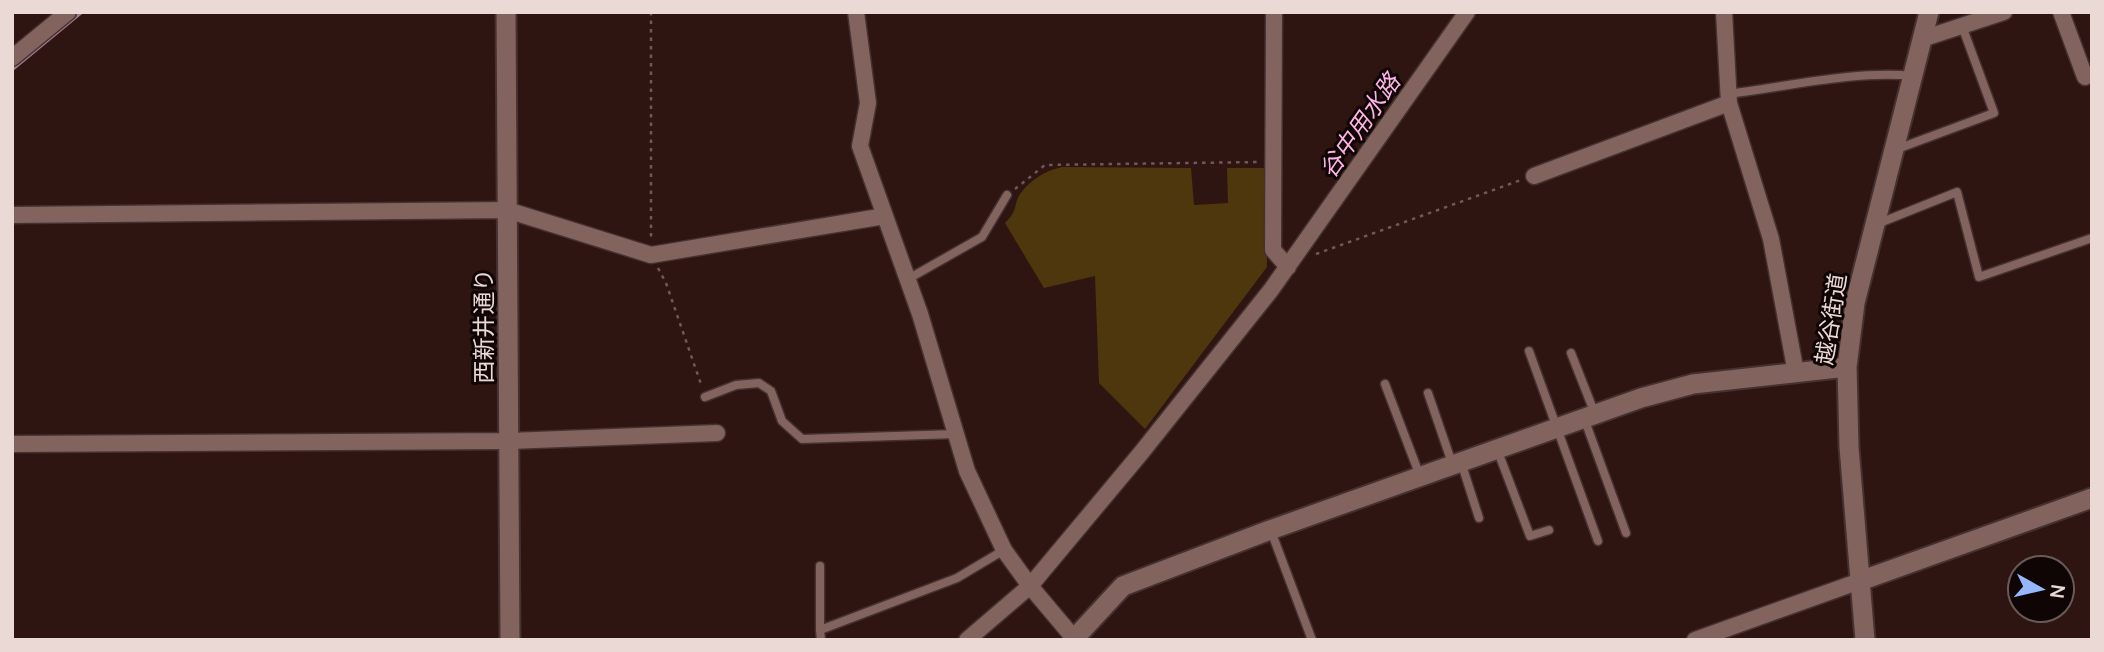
<svg xmlns="http://www.w3.org/2000/svg" width="2104" height="652" font-family="Manrope,'Noto Sans JP',sans-serif">
<style>
.green{fill:#4e370c}
.lines{fill:none;stroke-linecap:round;stroke-linejoin:round}
.stream{stroke:#9f788e;stroke-width:4.5}
.service-casing{stroke:#443130;stroke-width:11}
.minor-casing{stroke:#443130;stroke-width:19}
.tertiary-casing{stroke:#443130;stroke-width:23}
.path{stroke:#6f5855;stroke-width:2.5;stroke-dasharray:3.5 5;stroke-linecap:butt}
.service{stroke:#82635e;stroke-width:8}
.minor{stroke:#82635e;stroke-width:16}
.tertiary{stroke:#82635e;stroke-width:19}
.labels{text-anchor:middle;stroke-width:6;stroke-linejoin:round;paint-order:stroke}
.street-label{font-size:23px;fill:#ebd9d6;stroke:#0f0504}
.water-label{font-size:24px;font-style:italic;fill:#ffb4e7;stroke:#0f0504}
</style>
<rect width="100%" height="100%" fill="#2e1512"/>
<path class="green" d="M 1062,167 L 1191,168 L 1194,205 L 1228,203 L 1227,168 L 1265,168 L 1267,267 L 1145,429 L 1099,383 L 1095,276 L 1044,288 L 1005,223 C 1019,209 1013,205 1020,194 C 1031,179 1045,171 1062,167 Z"/>
<g class="lines">
<path class="stream" d="M 12,69 L 81,12"/>
<defs>
<path id="service" d="M 1728,94 C 1785,87 1856,70 1913,76
M 1897,149 L 1994,113 L 1962,26
M 1877,224 L 1957,192 L 1979,277 L 2092,238
M 908,279 L 982,237 L 1007,195
M 1529,351 L 1598,541
M 1571,353 L 1595,414
M 1385,384 L 1420,476
M 1428,393 L 1452,463
M 705,397 L 736,385 L 759,383 L 771,391 L 782,421 L 802,439 L 956,434
M 1584,418 L 1626,533
M 1497,449 L 1530,536 L 1549,530
M 1461,462 L 1479,518
M 1271,531 L 1312,640
M 820,630 L 820,566
M 821,640 L 820,630 L 957,578 L 1004,550"/>
<path id="minor" d="M 856,12 L 868,103 L 860,146 L 920,314 L 967,471 L 1004,550 L 1030,586 L 1073,637
M 1274,12 L 1273,250 L 1288,267
M 1724,12 L 1729,103 L 1771,239 L 1796,373
M 2061,12 L 2085,77
M 1922,39 L 2004,12
M 12,58 L 68,12
M 1534,176 L 1729,103
M 12,215 L 507,210 L 651,255 L 885,216
M 12,444 L 509,441 L 717,433
M 967,640 L 1030,586 L 1141,453 L 1271,290 L 1467,12
M 1695,640 L 1860,581"/>
<path id="tertiary" d="M 506,12 L 510,640
M 1860,581 L 2092,498
M 1073,640 L 1123,586 L 1270,530 L 1641,398 L 1693,384 L 1847,367
M 1865,640 L 1849,447 L 1847,367 L 1855,303 L 1929,12"/>
</defs>
<use href="#service" class="service-casing"/>
<use href="#minor" class="minor-casing"/>
<use href="#tertiary" class="tertiary-casing"/>
<path class="path" d="M 651,12 L 651,239
M 1015,189 L 1045,165 L 1259,162
M 1316,254 L 1521,180
M 658,268 L 666,283 L 702,387"/>
<use href="#service" class="service"/>
<use href="#minor" class="minor"/>
<use href="#tertiary" class="tertiary"/>
</g>
<g class="labels">
<g class="street-label">
<text transform="translate(1831 319) rotate(-81)" y="8">越谷街道</text>
<text transform="translate(484 326) rotate(-90)" y="8">西新井通り</text>
</g>
<g class="water-label">
<text transform="translate(1360 126) rotate(-55)" y="8">谷中用水路</text>
</g>
</g>
<rect width="2104" height="652" fill="none" stroke="#ebd9d6" stroke-width="28"/>
<g transform="translate(2041 589) rotate(98)"><circle r="33" fill="#0f0504" stroke="#675a58" stroke-width="2"/>
<path d="M0-5L12 26L0 18L-12 26Z" fill="#94b7fd"/>
<text y="-10" font-size="19" font-weight="bold" text-anchor="middle" fill="#ebd9d6">N</text>
</g>
</svg>
